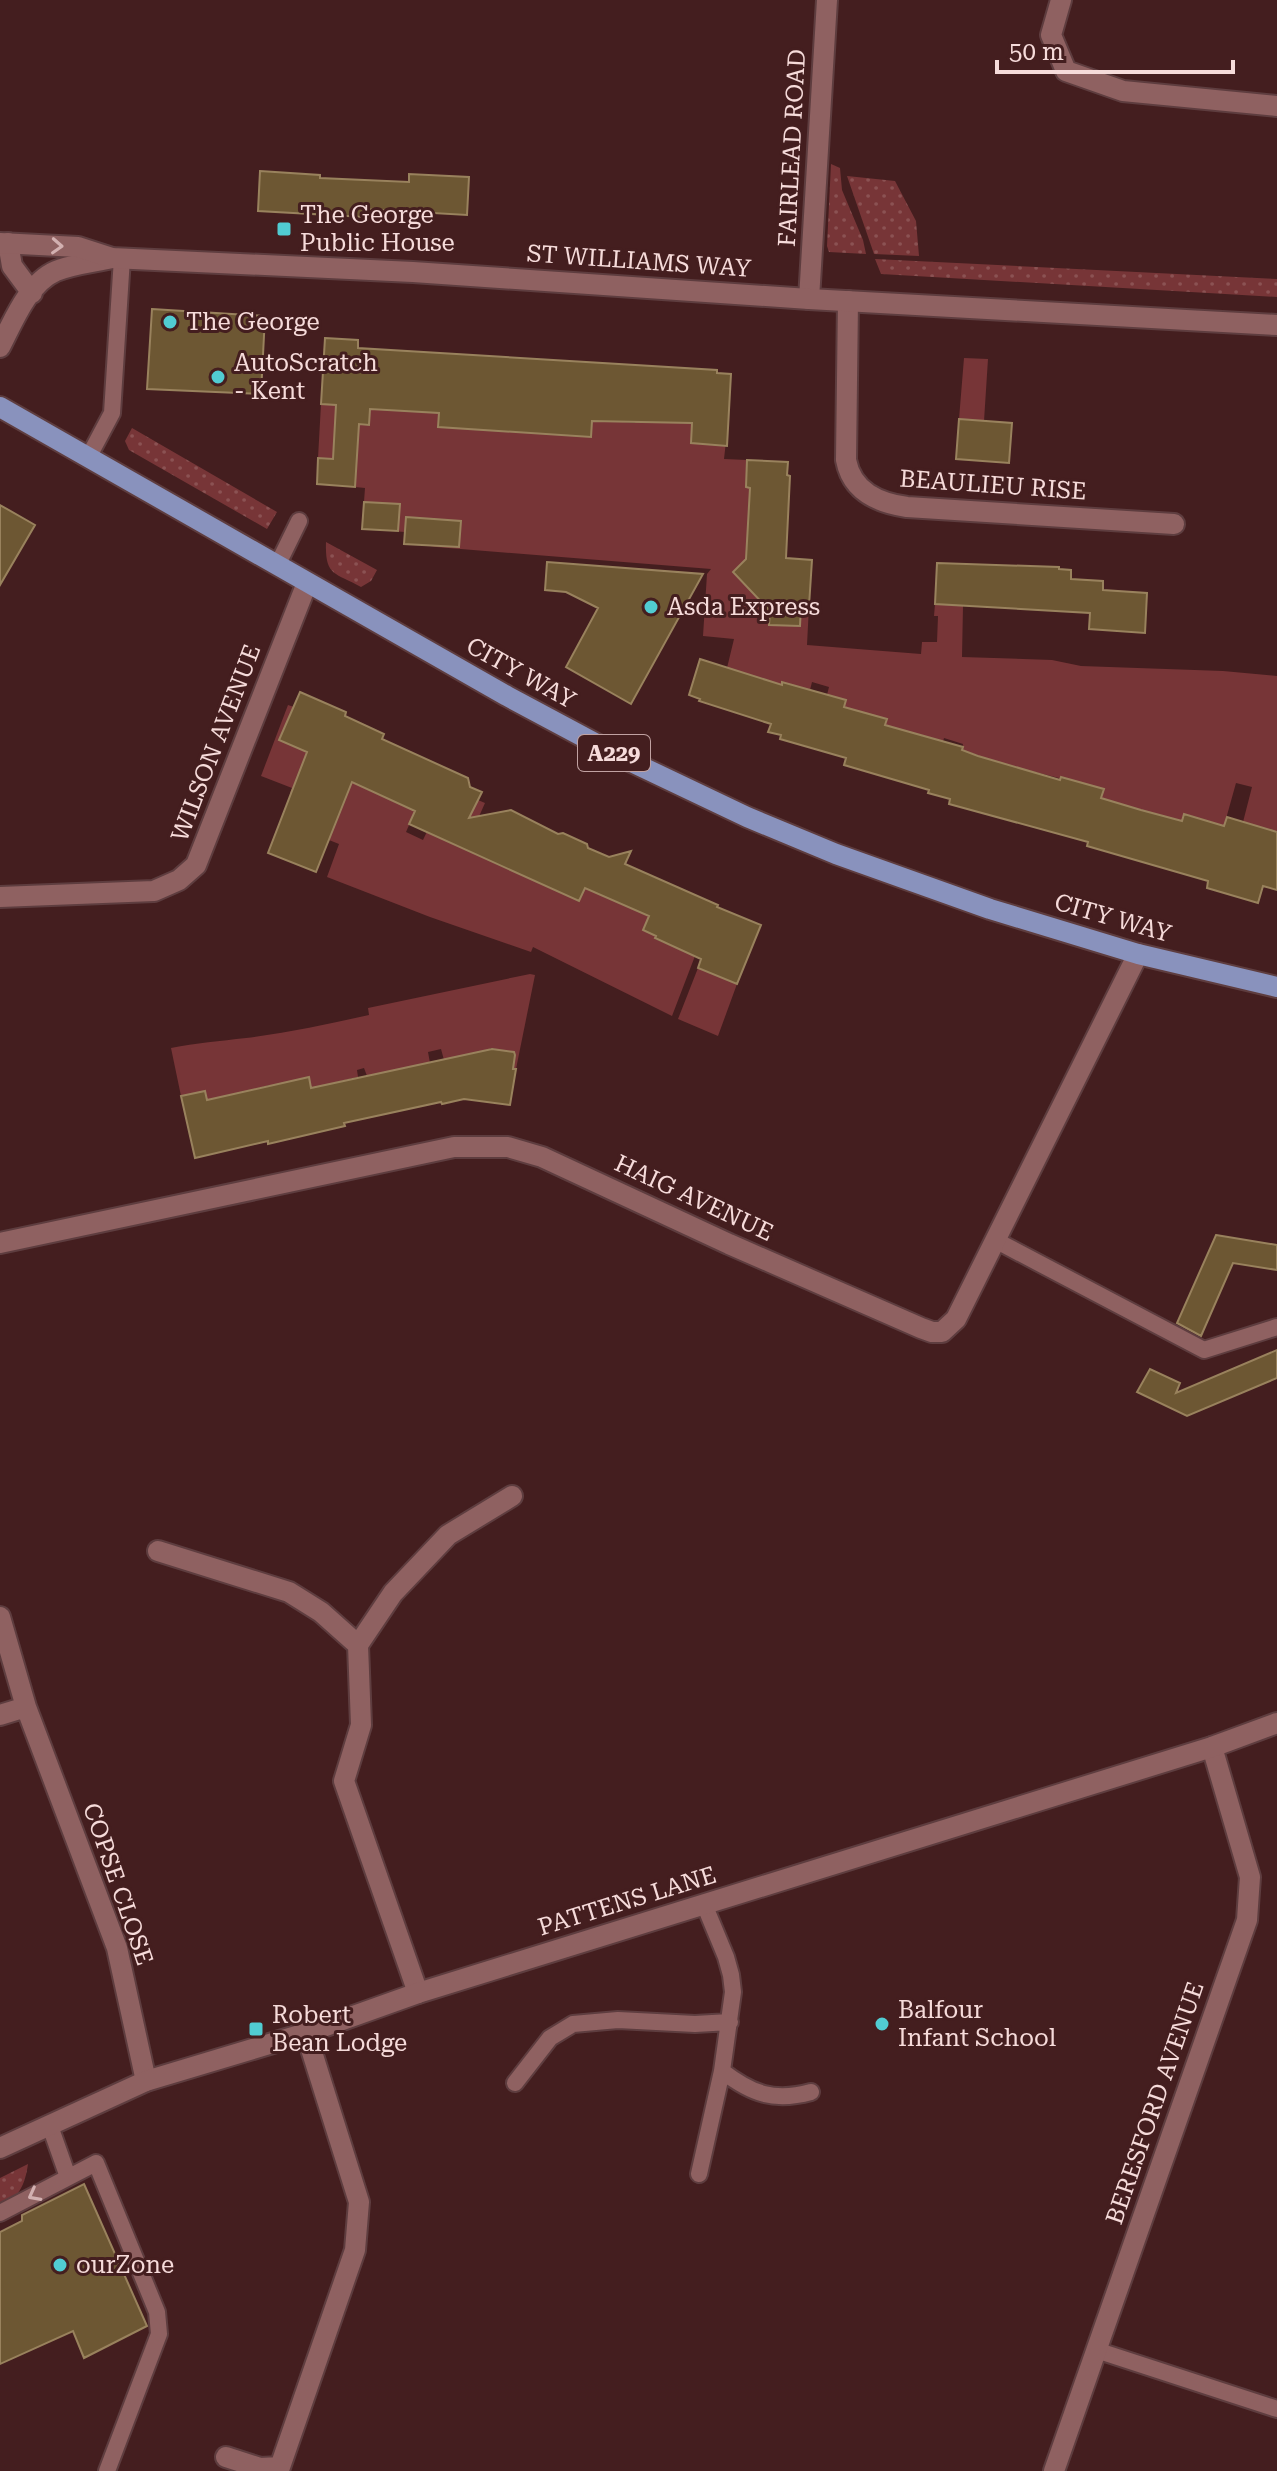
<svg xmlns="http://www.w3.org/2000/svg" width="1277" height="2471" font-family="'Roboto Serif',serif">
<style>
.grass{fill:url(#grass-dots)}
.garden{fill:#773537}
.building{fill:#6d5733;stroke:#99825d;stroke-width:2}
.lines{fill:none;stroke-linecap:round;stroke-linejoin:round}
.lane-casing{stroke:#5e3d3f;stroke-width:20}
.street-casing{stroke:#5e3d3f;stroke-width:24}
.secondary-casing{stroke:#5e3d3f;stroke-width:24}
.primary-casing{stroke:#5e3d3f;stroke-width:24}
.lane{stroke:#8f6161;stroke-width:16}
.street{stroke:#8f6161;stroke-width:20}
.secondary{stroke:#8f6161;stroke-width:20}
.primary{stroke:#8992bd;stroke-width:20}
.oneway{stroke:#d2b0b0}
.poi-dot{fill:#51ccd2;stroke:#441e1f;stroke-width:3}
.labels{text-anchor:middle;stroke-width:6;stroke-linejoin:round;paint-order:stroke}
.shield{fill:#441e1f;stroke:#c1a2a2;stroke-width:2}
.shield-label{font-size:22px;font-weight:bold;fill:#f6dbda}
.street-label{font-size:24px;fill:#f6dbda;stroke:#441e1f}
.poi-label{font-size:24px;fill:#f6dbda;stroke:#441e1f;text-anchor:start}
</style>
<defs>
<pattern id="grass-dots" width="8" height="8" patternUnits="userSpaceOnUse" patternTransform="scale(2)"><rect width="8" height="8" fill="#773537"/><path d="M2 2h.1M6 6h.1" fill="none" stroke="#8b5253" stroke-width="1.8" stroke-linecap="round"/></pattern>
</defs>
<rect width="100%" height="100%" fill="#441e1f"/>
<path class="grass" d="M 831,164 L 840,168 L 842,190 L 863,240 L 866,254 L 829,252 L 827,246 Z
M 847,176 L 895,181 L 916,221 L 919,256 L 874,254 Z
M 875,259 L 1277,279 L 1277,297 L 881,274 Z
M 132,428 L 277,512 L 267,529 L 129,450 L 125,441 Z
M 326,542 L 377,570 L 371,581 L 361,587 C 334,572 325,576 326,542 Z
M 28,2164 C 25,2185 19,2198 0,2206 L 0,2178 Z"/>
<path class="garden" d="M 964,358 L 988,359 L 984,421 L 959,419 Z
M 596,366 L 611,421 L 635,423 L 636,410 L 693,401 L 691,443 L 720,445 L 729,415 L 724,459 L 747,460 L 746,487 L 750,488 L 748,529 L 776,575 L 770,624 L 800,626 L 801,605 L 809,606 L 807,645 L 921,654 L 922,642 L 937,642 L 938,616 L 934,616 L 935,604 L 963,606 L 962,657 L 1052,660 L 1081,666 L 1223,671 L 1277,676 L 1277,852 L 1259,847 L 1264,828 L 1243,822 L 1252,787 L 1236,783 L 1224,826 L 1184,814 L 1178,835 L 1097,812 L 1103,789 L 1019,768 L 976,763 L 978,755 L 962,750 L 963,744 L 944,738 L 940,753 L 882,736 L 887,720 L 855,730 L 827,695 L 829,687 L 812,682 L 810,690 L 783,682 L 776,707 L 727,668 L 734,639 L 703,636 L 707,574 L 711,569 L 436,547 L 419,544 L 405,532 L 362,529 L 365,488 L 355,487 L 357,460 L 318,458 L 321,404 L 439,413 L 439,427 L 454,428 L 456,400 L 591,437 Z
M 288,705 L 294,707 L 330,758 L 387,742 L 366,789 L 410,809 L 432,773 L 406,832 L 423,840 L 431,823 L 468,821 L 478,800 L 485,803 L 465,848 L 579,900 L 585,888 L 649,916 L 643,930 L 656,936 L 655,939 L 695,956 L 672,1016 L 533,947 L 531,952 L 430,917 L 327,877 L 339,844 L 329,840 L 339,813 L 290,793 L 292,788 L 261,776 Z
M 698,968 L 737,984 L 718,1036 L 678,1019 Z
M 530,974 L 535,975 L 516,1069 L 513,1069 L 515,1056 L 513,1052 L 490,1048 L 486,1066 L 444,1060 L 441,1049 L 428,1052 L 430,1063 L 367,1076 L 364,1068 L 357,1070 L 358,1077 L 311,1088 L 309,1077 L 274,1099 L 270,1085 L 207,1102 L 204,1091 L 181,1096 L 171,1048 C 196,1043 220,1041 246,1038 C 287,1033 328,1024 369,1015 L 368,1008 Z"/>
<path class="building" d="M 260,171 L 320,175 L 320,178 L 409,182 L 409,174 L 469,177 L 467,215 L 364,209 L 364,217 L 258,211 Z
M 152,309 L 265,316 L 261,394 L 147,389 Z
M 325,338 L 358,340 L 358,348 L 717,370 L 717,373 L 731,374 L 727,446 L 691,443 L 692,423 L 592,421 L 591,437 L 438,427 L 439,413 L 370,409 L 369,425 L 359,424 L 355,487 L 317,484 L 318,458 L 333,459 L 336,405 L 321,404 Z
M 959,419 L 1012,423 L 1009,463 L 956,459 Z
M 747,460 L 788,462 L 787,475 L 790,476 L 786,558 L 812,560 L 809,606 L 801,605 L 800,626 L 769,625 L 770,611 L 733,572 L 746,559 L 750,488 L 746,487 Z
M 364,502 L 400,504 L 398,531 L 362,529 Z
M 0,505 L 35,525 L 0,585 Z
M 406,517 L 461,521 L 459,547 L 404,544 Z
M 547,562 L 703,574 L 631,704 L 566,667 L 598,608 L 566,592 L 545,590 Z
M 937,563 L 1059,567 L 1059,569 L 1071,570 L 1071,579 L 1103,581 L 1103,590 L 1147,593 L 1145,633 L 1089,629 L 1090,613 L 935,604 Z
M 700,659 L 782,685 L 782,682 L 846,700 L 844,707 L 887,719 L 885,725 L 963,747 L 962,750 L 978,756 L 1060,780 L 1061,777 L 1104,789 L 1101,798 L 1141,810 L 1182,821 L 1184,814 L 1224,826 L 1227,817 L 1277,832 L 1277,890 L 1263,886 L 1258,903 L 1207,888 L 1208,881 L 1087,846 L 1088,842 L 949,804 L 950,799 L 928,793 L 929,790 L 844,765 L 846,758 L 780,739 L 781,735 L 768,732 L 771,724 L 699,701 L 700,699 L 689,695 Z
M 300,692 L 346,712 L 345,716 L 384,734 L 382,739 L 468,778 L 470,787 L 482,792 L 469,818 L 511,810 L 558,834 L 563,833 L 587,844 L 588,848 L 609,857 L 631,851 L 625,864 L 718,905 L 717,907 L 761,925 L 737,984 L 698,968 L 701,959 L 655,938 L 656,936 L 643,930 L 649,916 L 585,888 L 579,901 L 409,824 L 415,811 L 352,782 L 316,872 L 268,853 L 307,752 L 279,740 Z
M 492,1049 L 514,1052 L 515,1055 L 513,1069 L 516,1069 L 510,1105 L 464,1099 L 442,1104 L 441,1102 L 344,1123 L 345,1126 L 268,1144 L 268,1141 L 195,1158 L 181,1096 L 205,1091 L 207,1100 L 309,1077 L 311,1088 Z
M 1216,1235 L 1277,1245 L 1277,1270 L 1233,1263 L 1201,1336 L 1177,1323 Z
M 1277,1350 L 1277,1378 L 1187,1416 L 1137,1392 L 1150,1369 L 1180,1383 L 1176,1393 Z
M 84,2184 L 147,2326 L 84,2358 L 73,2331 L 0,2364 L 0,2232 L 22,2221 L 22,2215 Z"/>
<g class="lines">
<defs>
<path id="lane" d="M 88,458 L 112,413 L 122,258
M 277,566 L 299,521
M 995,1240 L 1204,1350 L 1277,1327
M 722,2071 C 752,2094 774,2102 811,2092
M 515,2083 L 550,2038 L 573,2024 L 618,2020 L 695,2024 L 730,2022
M 50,2126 L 68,2177
M 699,2174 L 722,2071 L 733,1992 L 731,1975 L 726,1957 L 704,1904
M 0,2213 L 96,2163 L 157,2312 L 159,2334 L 107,2471
M 1096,2350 L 1277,2409"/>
<path id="street" d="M 1061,0 L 1051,35 L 1066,71 L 1123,91 L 1277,106
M 8,243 L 12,266 L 32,293
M 809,299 L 827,0
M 848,301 L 846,460 C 852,492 879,503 907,507 L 1174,524
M 0,347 C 13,322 28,283 56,271 C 73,264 94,262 112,258
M 0,897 L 154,891 L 179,880 L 196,865 L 307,583
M 0,1243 L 454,1147 L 508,1147 L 542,1157 L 729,1244 L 921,1328 L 932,1332 L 942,1332 L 956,1319 L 1138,954
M 158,1551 L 289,1592 L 321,1612 L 358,1645
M 0,1617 L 26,1707 L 117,1948 L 146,2081
M 0,1715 L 26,1707
M 418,1993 L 344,1781 L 361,1725 L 358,1645 L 393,1593 L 448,1535 L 512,1496
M 226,2457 L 260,2468 L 280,2467 L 355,2250 L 359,2202 L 306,2033
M 1054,2471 L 1247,1920 L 1250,1877 L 1212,1747"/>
<path id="secondary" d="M 0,243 L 78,247 L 112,258 L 413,272 L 809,299 L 1277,325
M 0,2148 L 146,2081 L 306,2033 L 418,1993 L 1212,1747 L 1277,1723"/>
<path id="primary" d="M 0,407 L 507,696 L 621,757 L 747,817 L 836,854 L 990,909 L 1138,954 L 1277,987"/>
</defs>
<use href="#lane" class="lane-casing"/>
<use href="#street" class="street-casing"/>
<use href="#secondary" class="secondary-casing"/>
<use href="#primary" class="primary-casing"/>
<use href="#lane" class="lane"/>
<use href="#street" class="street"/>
<use href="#secondary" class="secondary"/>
<use href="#primary" class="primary"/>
</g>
<defs><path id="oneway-chevron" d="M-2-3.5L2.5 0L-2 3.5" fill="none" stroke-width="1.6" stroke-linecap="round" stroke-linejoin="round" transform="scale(2)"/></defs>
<g class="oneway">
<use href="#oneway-chevron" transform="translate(57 246) rotate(3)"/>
<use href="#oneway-chevron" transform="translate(34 2195) rotate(152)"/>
</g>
<g class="poi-dot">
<rect x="276" y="221" width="16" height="16" rx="4"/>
<circle cx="170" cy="322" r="8"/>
<circle cx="218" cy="377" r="8"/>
<circle cx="651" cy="607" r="8"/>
<circle cx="882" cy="2024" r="8"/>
<rect x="248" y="2021" width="16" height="16" rx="4"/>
<circle cx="60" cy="2265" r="8"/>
</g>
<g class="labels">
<rect class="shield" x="578" y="735" width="72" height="36" rx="6"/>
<g class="shield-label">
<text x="614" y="761">A229</text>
</g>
<g class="street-label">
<text transform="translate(792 148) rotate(-87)" y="8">FAIRLEAD ROAD</text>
<text transform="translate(639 261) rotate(4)" y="8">ST WILLIAMS WAY</text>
<text transform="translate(993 485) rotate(4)" y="8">BEAULIEU RISE</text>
<text transform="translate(521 673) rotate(29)" y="8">CITY WAY</text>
<text transform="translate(216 743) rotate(-69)" y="8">WILSON AVENUE</text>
<text transform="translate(1113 918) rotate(16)" y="8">CITY WAY</text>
<text transform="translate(694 1198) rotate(25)" y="8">HAIG AVENUE</text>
<text transform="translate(118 1884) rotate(71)" y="8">COPSE CLOSE</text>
<text transform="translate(627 1901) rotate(-17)" y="8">PATTENS LANE</text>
<text transform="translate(1155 2103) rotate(-71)" y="8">BERESFORD AVENUE</text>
</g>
<g class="poi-label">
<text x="300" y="223">The George<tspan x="300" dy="28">Public House</tspan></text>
<text x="186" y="330">The George</text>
<text x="234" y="371">AutoScratch<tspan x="234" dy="28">- Kent</tspan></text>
<text x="667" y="615">Asda Express</text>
<text x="898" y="2018">Balfour<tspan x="898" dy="28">Infant School</tspan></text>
<text x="272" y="2023">Robert<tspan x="272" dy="28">Bean Lodge</tspan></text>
<text x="76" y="2273">ourZone</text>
</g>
</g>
<path d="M997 60v12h236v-12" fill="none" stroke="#f6dbda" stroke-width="4"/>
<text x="1009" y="60" font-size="24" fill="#f6dbda" stroke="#441e1f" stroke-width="6" paint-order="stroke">50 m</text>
</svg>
